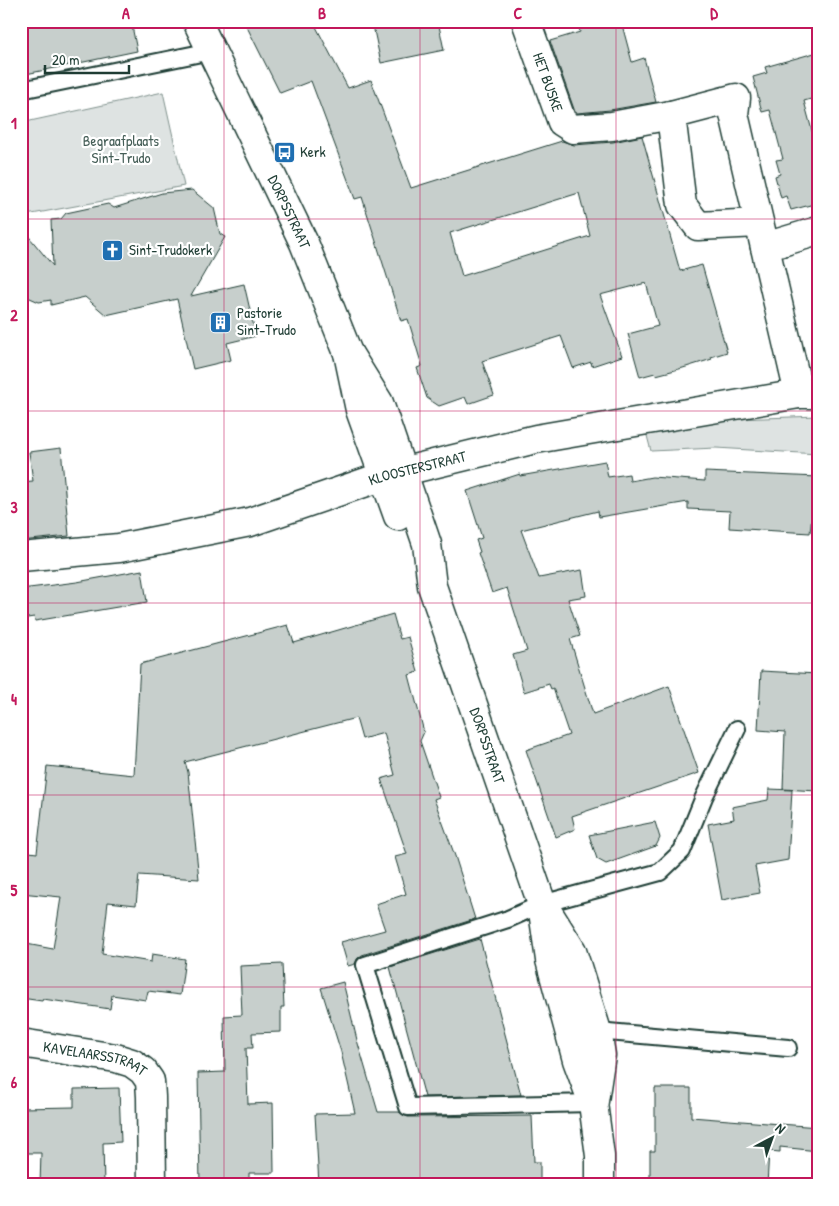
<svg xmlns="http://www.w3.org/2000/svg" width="839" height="1206" font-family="'Patrick Hand',sans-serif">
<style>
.green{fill:#dee3e2;stroke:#7e908b}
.building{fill:#c7cfcc;stroke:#1f3d34;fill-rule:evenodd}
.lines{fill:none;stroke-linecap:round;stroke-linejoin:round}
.service-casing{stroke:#1f3d34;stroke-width:20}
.minor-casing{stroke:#1f3d34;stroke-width:31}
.tertiary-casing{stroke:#1f3d34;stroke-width:31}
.service{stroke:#fff;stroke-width:16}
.minor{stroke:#fff;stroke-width:28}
.tertiary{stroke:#fff;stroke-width:28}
.grid{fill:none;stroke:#c2185b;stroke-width:1;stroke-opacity:0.55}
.labels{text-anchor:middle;stroke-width:4.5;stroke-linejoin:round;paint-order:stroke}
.street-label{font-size:15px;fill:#1f3d34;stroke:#fff}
.park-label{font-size:15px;fill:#455e57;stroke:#fff}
.poi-label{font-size:15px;fill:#1f3d34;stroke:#fff;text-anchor:start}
.neatline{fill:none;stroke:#c2185b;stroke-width:2}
.grid-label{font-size:16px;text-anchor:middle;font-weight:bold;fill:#c2185b}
</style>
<rect width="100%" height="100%" fill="#fff"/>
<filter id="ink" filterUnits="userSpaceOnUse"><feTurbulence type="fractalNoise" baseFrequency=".02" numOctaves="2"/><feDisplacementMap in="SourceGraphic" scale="10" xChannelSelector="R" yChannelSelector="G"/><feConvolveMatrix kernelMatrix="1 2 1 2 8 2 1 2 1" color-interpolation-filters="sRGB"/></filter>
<g filter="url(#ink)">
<path class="green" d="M 163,92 L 184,186 L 21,216 L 21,123 Z
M 818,416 L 818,454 L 716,448 L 651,451 L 646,432 L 710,420 Z"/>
<path class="building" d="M 21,21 L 131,21 L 137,51 L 21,75 Z
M 244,21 L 313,21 L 348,88 L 371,80 L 411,188 L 562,141 L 574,145 L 613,142 L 642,136 L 680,271 L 702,265 L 727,352 L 711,357 L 712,359 L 683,368 L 656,375 L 655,373 L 640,377 L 628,334 L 658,326 L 646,283 L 600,295 L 622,356 L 592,366 L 591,362 L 573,368 L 561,336 L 482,361 L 494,395 L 468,404 L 465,397 L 439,406 L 427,398 L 417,368 L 422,366 L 408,319 L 401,321 L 362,197 L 355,199 L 311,81 L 280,93 ZM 579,193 L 590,236 L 462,276 L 450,233 Z
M 372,21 L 438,21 L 444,50 L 381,63 Z
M 577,21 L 621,21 L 632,62 L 644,58 L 656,102 L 610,110 L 577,113 L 575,112 L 550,41 L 580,32 Z
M 818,52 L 818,97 L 804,101 L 818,153 L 818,203 L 791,210 L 786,196 L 781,198 L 775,176 L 780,174 L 776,160 L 783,159 L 770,110 L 762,112 L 753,77 L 767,73 L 765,67 Z
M 192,190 L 214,208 L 220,234 L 225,237 L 191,296 L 244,284 L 256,336 L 227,343 L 231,360 L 193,369 L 177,299 L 106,315 L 85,297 L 51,305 L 51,300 L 39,302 L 21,294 L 21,227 L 53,266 L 51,220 L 61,219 L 66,213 L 108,204 L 114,208 L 162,193 Z
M 61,448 L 69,536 L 21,541 L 21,482 L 33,481 L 29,452 Z
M 605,461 L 608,477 L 629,474 L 630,481 L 652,477 L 705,481 L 705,472 L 818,477 L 818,515 L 812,515 L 810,533 L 729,528 L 730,511 L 688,509 L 688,502 L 599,517 L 598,511 L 521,530 L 539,578 L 582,570 L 586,596 L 568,599 L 580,636 L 570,639 L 593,714 L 669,686 L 699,773 L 572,816 L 575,829 L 556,837 L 526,750 L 569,735 L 553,688 L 551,689 L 549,684 L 524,692 L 513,655 L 527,651 L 507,588 L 492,593 L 478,553 L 480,552 L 476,540 L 482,538 L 467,491 L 520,474 L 520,476 Z
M 142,570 L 147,602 L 35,621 L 34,617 L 21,619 L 21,589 L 77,582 Z
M 393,614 L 400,639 L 408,637 L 418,672 L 409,675 L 424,732 L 420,741 L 439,797 L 434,799 L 455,856 L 475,919 L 362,955 L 357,959 L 355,964 L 348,966 L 341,942 L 385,930 L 376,904 L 406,894 L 395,857 L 407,854 L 381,779 L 395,775 L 384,733 L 362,739 L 356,718 L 185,762 L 188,772 L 199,879 L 139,875 L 136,905 L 108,902 L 102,954 L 151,962 L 152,954 L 185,959 L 180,995 L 148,991 L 146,1000 L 112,995 L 110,1009 L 43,999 L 42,1001 L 21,998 L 21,943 L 53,949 L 61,897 L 21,893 L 21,851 L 37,853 L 47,766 L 134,775 L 140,664 L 288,625 L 294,643 Z
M 761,671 L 818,674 L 818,791 L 783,789 L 785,732 L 758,730 Z
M 769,789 L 792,790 L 788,860 L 755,866 L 760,893 L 722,900 L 708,824 L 734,819 L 732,807 L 768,800 Z
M 655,822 L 660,838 L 656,846 L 606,864 L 597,859 L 589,835 Z
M 480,939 L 521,1095 L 425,1097 L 390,967 Z
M 282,964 L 284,1007 L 281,1007 L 281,1032 L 252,1033 L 253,1048 L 246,1048 L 248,1104 L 273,1103 L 274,1173 L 249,1173 L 249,1185 L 200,1185 L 198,1073 L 225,1072 L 224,1016 L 242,1015 L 240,966 Z
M 343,982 L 357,1040 L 378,1112 L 399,1112 L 403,1115 L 408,1117 L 532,1116 L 534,1162 L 540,1162 L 540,1185 L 319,1185 L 315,1114 L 355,1113 L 341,1052 L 321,988 Z
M 119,1088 L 121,1142 L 103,1143 L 104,1185 L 40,1185 L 41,1153 L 24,1153 L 22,1108 L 74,1107 L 74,1089 Z
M 655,1088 L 691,1088 L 691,1117 L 818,1127 L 818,1151 L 780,1147 L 780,1152 L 769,1151 L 767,1185 L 650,1185 L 650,1151 L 655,1151 Z"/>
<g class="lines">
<defs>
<path id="service" d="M 21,90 L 211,51
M 597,1031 L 788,1048
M 593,1103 L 408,1107 L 365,965 L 508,919 L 542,904 L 660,872 L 682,851 L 704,797 L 737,729"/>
<g id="minor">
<path id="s1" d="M 526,21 L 562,122 L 573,129 L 612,126 L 671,115 L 736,98 L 734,114 L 799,394"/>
<path d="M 671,115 L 682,205 L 698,226 L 759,223"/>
<path d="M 765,247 L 818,231"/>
<path id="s2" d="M 21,557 L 119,548 L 250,522 L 384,476 L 536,439 L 799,394 L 818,394"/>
<path id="s3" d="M 21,1043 L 116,1058 L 132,1063 L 143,1071 L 150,1081 L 151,1097 L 152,1185"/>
</g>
<g id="tertiary">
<path id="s4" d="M 197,21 L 304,243 L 348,353 L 360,410 L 398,516"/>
<path id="s5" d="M 348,353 L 379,403 L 427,544 L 432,586 L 542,904 L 550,960 L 577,1060 L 593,1103 L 600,1156 L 600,1185"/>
<path d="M 547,911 L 572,951 L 597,1031 L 601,1055 L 594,1101"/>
</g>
</defs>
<use href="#service" class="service-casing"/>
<use href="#minor" class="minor-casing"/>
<use href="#tertiary" class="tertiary-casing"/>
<use href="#service" class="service"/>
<use href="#minor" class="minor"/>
<use href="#tertiary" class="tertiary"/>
</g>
</g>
<path class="grid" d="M 224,21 L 224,1185M 420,21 L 420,1185M 616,21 L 616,1185M 21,219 L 818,219M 21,411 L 818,411M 21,603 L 818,603M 21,795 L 818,795M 21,987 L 818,987"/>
<defs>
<symbol id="bus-square" viewBox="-11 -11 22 22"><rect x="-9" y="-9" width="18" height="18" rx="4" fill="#1f6fb2" stroke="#fff"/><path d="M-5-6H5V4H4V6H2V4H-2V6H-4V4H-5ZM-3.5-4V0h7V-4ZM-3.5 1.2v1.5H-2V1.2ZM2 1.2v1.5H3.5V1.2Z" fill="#fff"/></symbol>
<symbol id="church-square" viewBox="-11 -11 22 22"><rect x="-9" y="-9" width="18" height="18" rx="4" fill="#1f6fb2" stroke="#fff"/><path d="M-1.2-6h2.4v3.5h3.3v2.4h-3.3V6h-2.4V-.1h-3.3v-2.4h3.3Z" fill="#fff"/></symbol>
<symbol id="building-square" viewBox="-11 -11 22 22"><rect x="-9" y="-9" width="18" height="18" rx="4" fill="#1f6fb2" stroke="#fff"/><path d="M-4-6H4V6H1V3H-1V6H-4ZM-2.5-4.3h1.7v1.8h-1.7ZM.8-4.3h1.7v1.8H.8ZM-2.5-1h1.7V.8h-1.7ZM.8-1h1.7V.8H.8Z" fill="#fff"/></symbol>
</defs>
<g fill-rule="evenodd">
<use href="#bus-square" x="272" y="140" width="25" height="25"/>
<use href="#church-square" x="100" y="238" width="25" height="25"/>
<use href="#building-square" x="208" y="310" width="25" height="25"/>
</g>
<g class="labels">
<g class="street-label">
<text dy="5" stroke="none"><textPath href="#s1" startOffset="65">HET BUSKE</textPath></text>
<text dy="5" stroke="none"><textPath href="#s4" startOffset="212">DORPSSTRAAT</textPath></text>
<text dy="5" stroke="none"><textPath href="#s2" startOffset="408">KLOOSTERSTRAAT</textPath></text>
<text dy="5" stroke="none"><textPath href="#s5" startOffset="419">DORPSSTRAAT</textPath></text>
<text dy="5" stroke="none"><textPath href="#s3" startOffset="76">KAVELAARSSTRAAT</textPath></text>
</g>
<g class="park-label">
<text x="121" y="146">Begraafplaats<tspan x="121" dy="17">Sint-Trudo</tspan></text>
</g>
<g class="poi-label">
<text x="300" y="157">Kerk</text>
<text x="129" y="255">Sint-Trudokerk</text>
<text x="237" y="318">Pastorie<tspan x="237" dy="17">Sint-Trudo</tspan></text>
</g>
</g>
<rect width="839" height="1206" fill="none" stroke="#fff" stroke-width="55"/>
<g transform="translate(772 1138) rotate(41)" stroke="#ffffff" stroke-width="4" paint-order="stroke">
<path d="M0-4L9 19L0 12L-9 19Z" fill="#1f3d34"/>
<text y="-8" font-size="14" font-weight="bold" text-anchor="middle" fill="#1f3d34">N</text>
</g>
<path d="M45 65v8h84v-8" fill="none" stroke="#1f3d34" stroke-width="2.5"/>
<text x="52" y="65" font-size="15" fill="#1f3d34" stroke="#ffffff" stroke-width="4" paint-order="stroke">20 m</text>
<rect x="28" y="28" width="784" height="1150" class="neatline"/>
<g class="grid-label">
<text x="126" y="19">A</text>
<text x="322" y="19">B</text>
<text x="518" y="19">C</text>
<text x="714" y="19">D</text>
<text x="14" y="129">1</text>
<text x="14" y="321">2</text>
<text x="14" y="513">3</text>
<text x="14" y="705">4</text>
<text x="14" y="896">5</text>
<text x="14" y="1088">6</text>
</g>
</svg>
